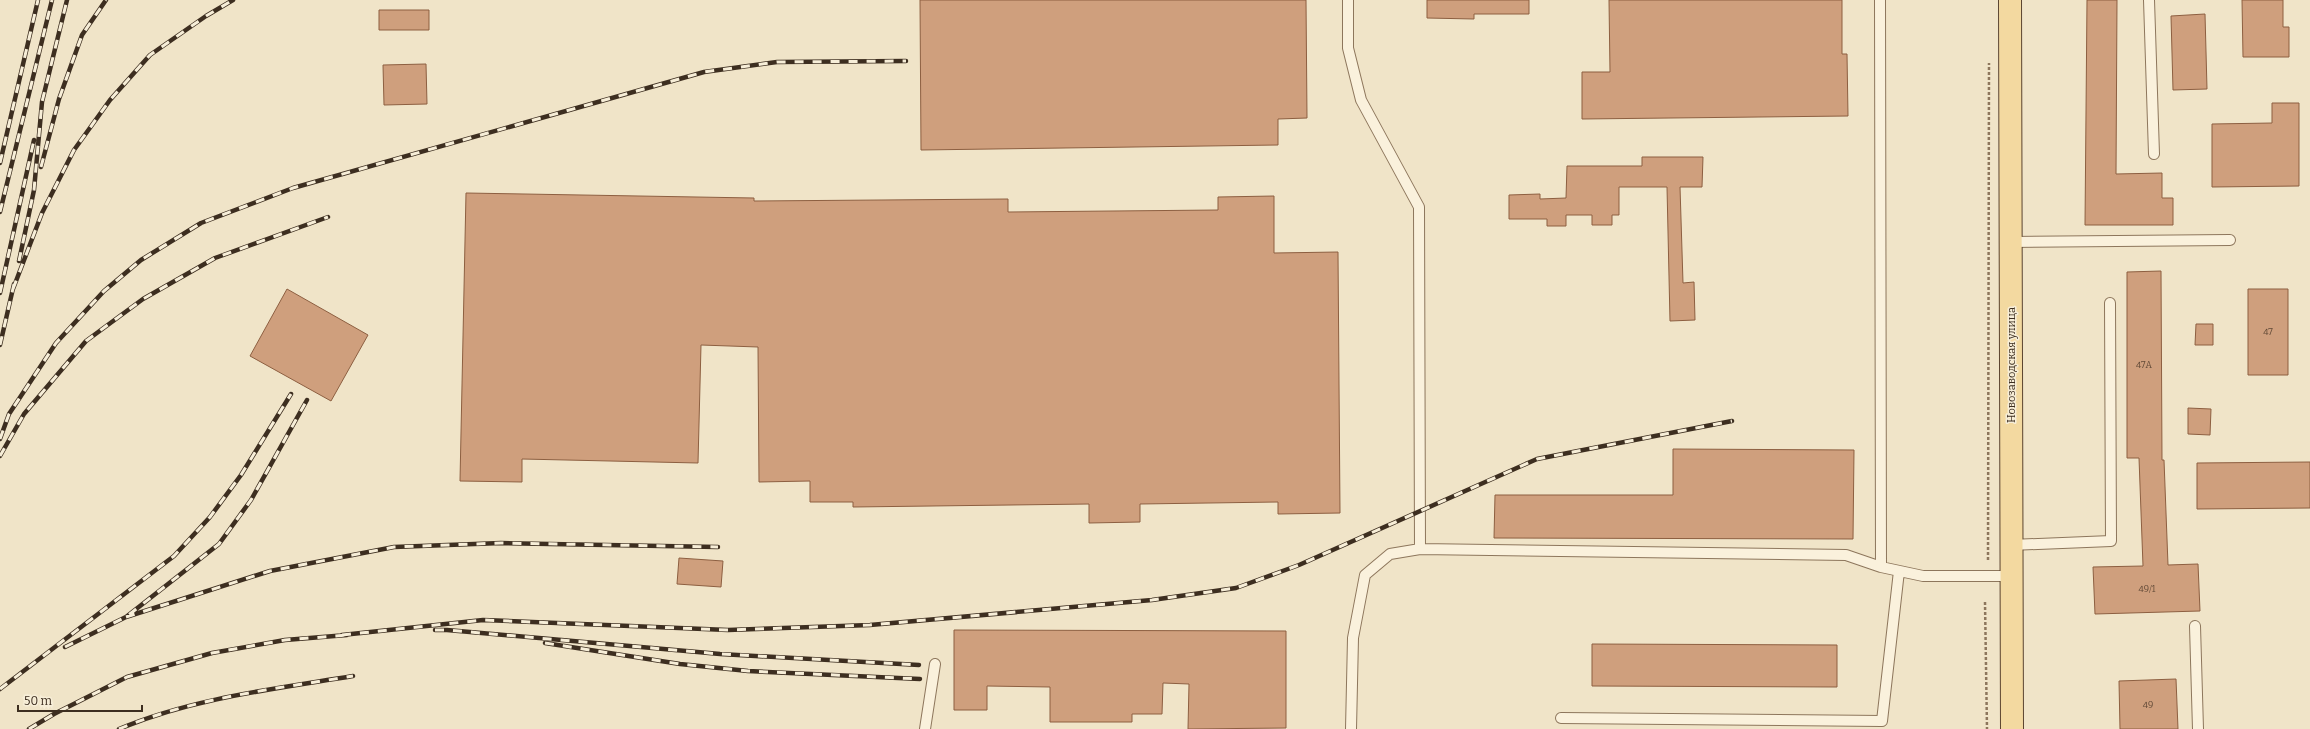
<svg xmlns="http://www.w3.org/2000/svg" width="2310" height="729" font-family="Bitter,serif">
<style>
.building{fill:#cf9f7d;stroke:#8d5f41}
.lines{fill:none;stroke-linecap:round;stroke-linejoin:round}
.service-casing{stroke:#8d765c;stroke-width:12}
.primary-casing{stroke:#5b4430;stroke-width:24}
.path{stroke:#8d765c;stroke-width:2.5;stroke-dasharray:3 2;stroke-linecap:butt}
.service{stroke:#faf1dc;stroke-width:10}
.primary{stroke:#f3d9a0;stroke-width:22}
.rail-casing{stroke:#3d2e20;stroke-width:4.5}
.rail{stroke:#f7eed8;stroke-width:3;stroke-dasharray:9;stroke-linecap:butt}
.labels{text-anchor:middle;stroke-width:3;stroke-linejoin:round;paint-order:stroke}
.number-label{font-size:9px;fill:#624a37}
.street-label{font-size:11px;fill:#3d2e20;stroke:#f7eed8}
</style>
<rect width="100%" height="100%" fill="#f0e4c8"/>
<path class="building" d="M 920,0 L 1306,0 L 1307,118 L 1278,119 L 1278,145 L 921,150 Z
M 1427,0 L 1529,0 L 1529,14 L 1474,14 L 1474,19 L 1427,18 Z
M 1609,0 L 1842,0 L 1842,54 L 1847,54 L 1848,116 L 1582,119 L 1582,72 L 1610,72 Z
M 2087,0 L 2117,0 L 2116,174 L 2162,173 L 2162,198 L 2173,198 L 2173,225 L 2085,225 Z
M 2242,0 L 2283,0 L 2283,27 L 2289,27 L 2289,57 L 2243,57 Z
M 379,10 L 429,10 L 429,30 L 379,30 Z
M 2205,14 L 2207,89 L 2173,90 L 2171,16 Z
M 426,64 L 427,104 L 384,105 L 383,65 Z
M 2272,103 L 2299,103 L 2299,186 L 2212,187 L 2212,124 L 2272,123 Z
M 1642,157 L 1703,157 L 1702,187 L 1680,187 L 1683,283 L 1694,282 L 1695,320 L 1670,321 L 1667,187 L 1619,187 L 1619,215 L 1612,215 L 1612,225 L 1592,225 L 1592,215 L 1566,215 L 1566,226 L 1547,226 L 1547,219 L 1509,219 L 1509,195 L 1540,194 L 1540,199 L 1566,198 L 1567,166 L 1642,166 Z
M 466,193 L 754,198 L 754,201 L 1008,199 L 1008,212 L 1218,210 L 1218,197 L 1274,196 L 1274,253 L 1338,252 L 1340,513 L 1278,514 L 1278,502 L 1140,504 L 1140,522 L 1089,523 L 1089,504 L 853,507 L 853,502 L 810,502 L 810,481 L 759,482 L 758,347 L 701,345 L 698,463 L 522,459 L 522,482 L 460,481 Z
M 2161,271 L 2162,460 L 2164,460 L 2168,565 L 2198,564 L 2200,611 L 2095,614 L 2093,567 L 2143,566 L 2139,458 L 2127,458 L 2127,272 Z
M 287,289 L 368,335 L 331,401 L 250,356 Z
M 2248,289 L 2288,289 L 2288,375 L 2248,375 Z
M 2196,324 L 2213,324 L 2213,345 L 2195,345 Z
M 2188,408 L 2211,409 L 2210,435 L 2188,434 Z
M 1673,449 L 1854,450 L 1853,539 L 1494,538 L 1495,495 L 1673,495 Z
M 2310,462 L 2310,508 L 2197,509 L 2197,463 Z
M 679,558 L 723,561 L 721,587 L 677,584 Z
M 954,630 L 1286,631 L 1286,728 L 1188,729 L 1189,684 L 1163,683 L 1162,714 L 1132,714 L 1132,722 L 1050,722 L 1050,687 L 987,686 L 987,710 L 954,710 Z
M 1592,644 L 1837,645 L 1837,687 L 1592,686 Z
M 2176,679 L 2178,729 L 2120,729 L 2119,681 Z"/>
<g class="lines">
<defs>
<path id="service" d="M 1348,0 L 1348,48 L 1361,100 L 1419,207 L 1420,549
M 1880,0 L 1881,567
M 2149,0 L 2154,154
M 2011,242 L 2230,240
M 2011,545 L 2111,541 L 2110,303
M 2195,626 L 2198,729
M 1561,718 L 1882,721 L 1899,571
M 925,729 L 935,664
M 1351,729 L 1353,638 L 1365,575 L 1390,554 L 1420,549 L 1846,555 L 1881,567 L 1923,576 L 2011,576"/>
<path id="primary" d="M 2010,0 L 2012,729"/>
</defs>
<use href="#service" class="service-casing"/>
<use href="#primary" class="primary-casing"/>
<path class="path" d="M 1988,560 L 1989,63
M 1985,602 L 1987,729"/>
<use href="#service" class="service"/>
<use href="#primary" class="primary"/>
<defs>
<path id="rail" d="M 0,163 L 38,0
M 41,167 L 59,99 L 82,35 L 106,0
M 0,212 L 52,0
M 19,261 L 34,190 L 42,102 L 67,0
M 13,289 L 42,213 L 74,150 L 110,100 L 150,55 L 206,16 L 233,0
M 0,293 L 34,140
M 0,345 L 14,284
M 0,439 L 9,414 L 56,343 L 104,291 L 141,260 L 201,223 L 293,188 L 704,72 L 777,62 L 906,61
M 0,456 L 24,414 L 86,341 L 143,299 L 215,258 L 328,217
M 126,617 L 270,571 L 394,547 L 501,543 L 718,547
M 435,630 L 447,630 L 720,654 L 919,665
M 342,635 L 483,620 L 728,630 L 870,625 L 1152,600 L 1236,588 L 1299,565 L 1537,459 L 1732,421
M 545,643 L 680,664 L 748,671 L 920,679
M 65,647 L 126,617 L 219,544 L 251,500 L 307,400
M 0,689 L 174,556 L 210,517 L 241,475 L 291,394
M 29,729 L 54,714 L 127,677 L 212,653 L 285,640 L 347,635
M 119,729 C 193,698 274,689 353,676"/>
</defs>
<use href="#rail" class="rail-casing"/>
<use href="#rail" class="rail"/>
</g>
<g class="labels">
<g class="number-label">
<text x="2268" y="335">47</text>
<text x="2144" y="368">47А</text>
<text x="2147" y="592">49/1</text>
<text x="2148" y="708">49</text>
</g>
<g class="street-label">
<text transform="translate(2011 365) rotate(-90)" y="4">Новозаводская улица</text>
</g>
</g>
<path d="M18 705v6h124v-6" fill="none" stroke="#3d2e20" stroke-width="2"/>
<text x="24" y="705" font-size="12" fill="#3d2e20" stroke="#f7eed8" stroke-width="3" paint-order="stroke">50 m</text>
</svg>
